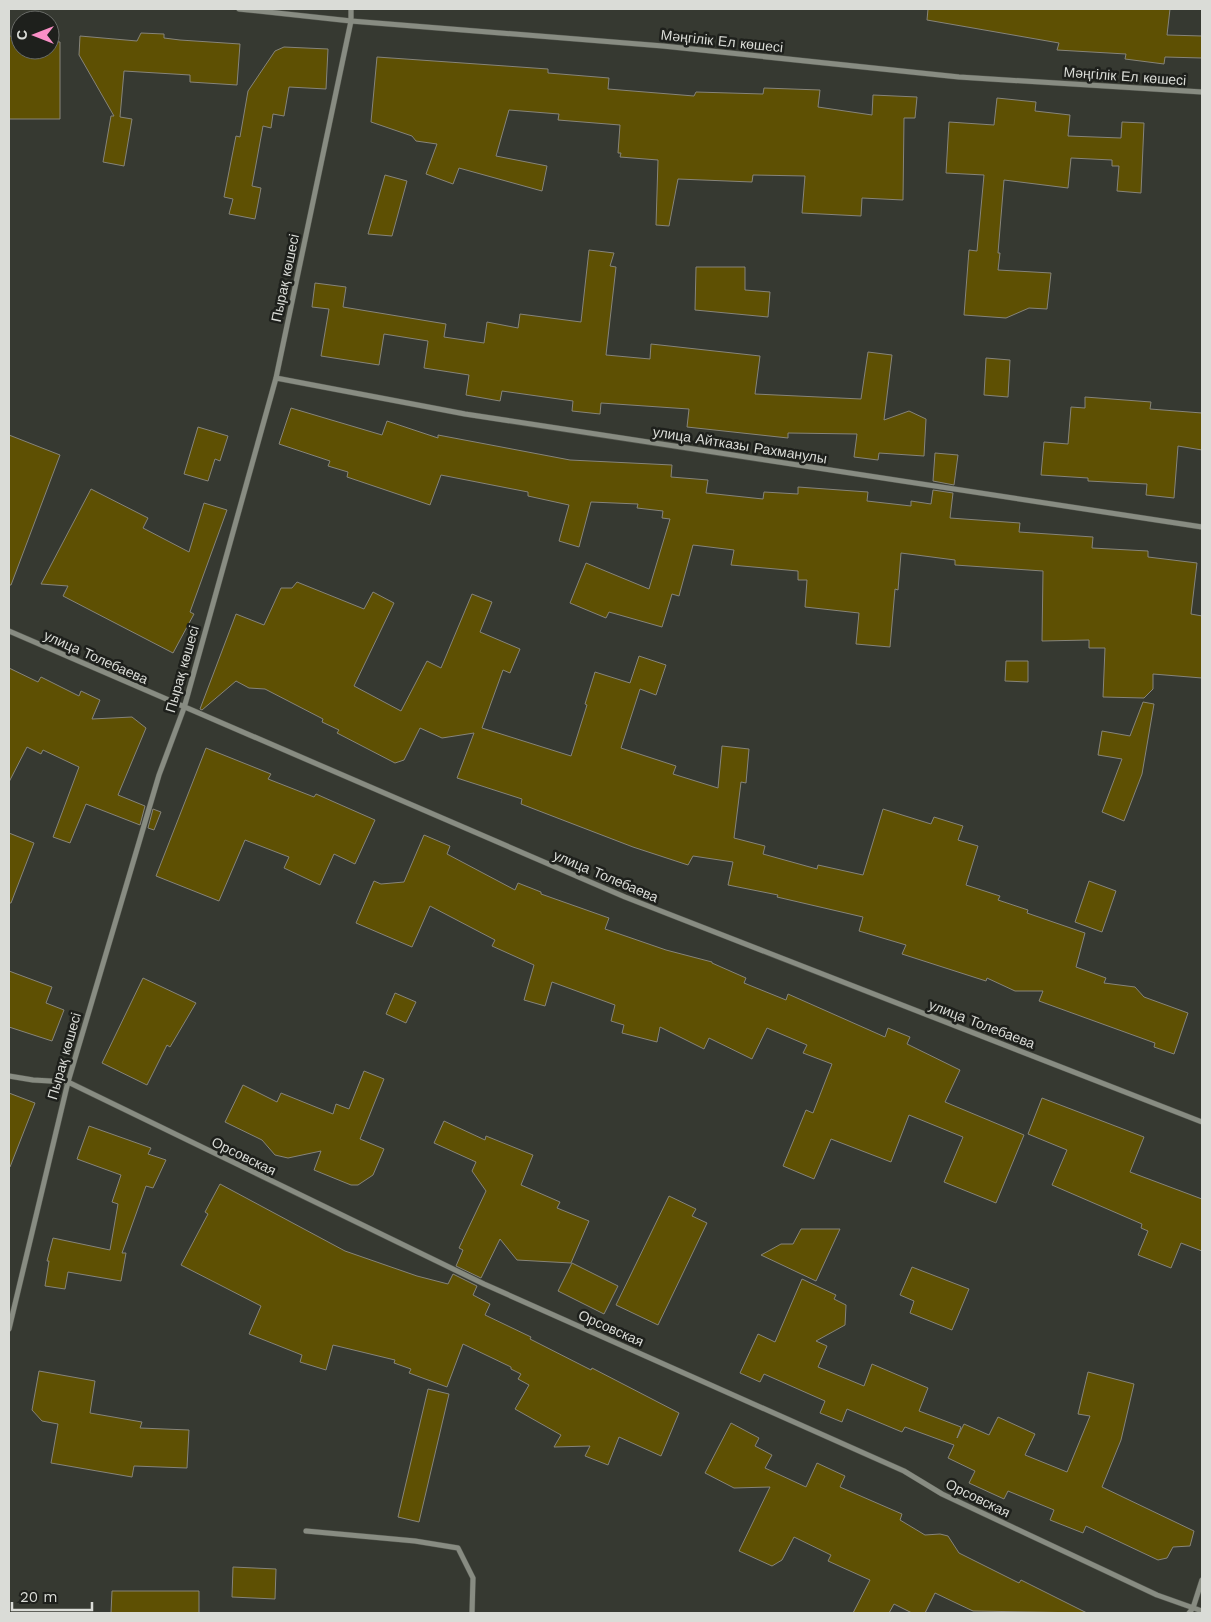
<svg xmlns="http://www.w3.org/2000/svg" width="1211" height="1622" font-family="'Work Sans',sans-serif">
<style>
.building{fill:#5e5003;stroke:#86847a}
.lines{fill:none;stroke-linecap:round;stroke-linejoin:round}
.street-casing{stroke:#52554d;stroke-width:6}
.street{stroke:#888c82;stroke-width:5}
.labels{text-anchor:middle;stroke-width:5;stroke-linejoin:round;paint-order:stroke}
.street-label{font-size:14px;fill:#dadcd7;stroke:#1e201c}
</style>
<rect width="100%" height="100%" fill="#363931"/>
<path class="building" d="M 928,9 L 1170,9 L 1167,35 L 1202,36 L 1202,58 L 1165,57 L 1164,64 L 1125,59 L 1126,54 L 1057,50 L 1059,43 L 927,20 Z
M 141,33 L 164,34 L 164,38 L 180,40 L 240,44 L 237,85 L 190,82 L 190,75 L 124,71 L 120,117 L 132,119 L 124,166 L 103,162 L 111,116 L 114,116 L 79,55 L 80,36 L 137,41 Z
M 9,36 L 20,37 L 20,50 L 50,50 L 50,41 L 60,42 L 60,119 L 9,119 Z
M 284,47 L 328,49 L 326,89 L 289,87 L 284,116 L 273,114 L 271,128 L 263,126 L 252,186 L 261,188 L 255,219 L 229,214 L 233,199 L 224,197 L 236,136 L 240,137 L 248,91 L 275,51 Z
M 377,57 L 548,69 L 548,73 L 609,78 L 608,89 L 694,96 L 696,92 L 763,94 L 764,88 L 820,90 L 818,107 L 872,115 L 873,95 L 917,97 L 915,118 L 904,118 L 903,200 L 862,198 L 861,216 L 802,213 L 805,176 L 753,175 L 752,182 L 678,179 L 669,226 L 656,225 L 658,160 L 620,157 L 621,153 L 618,153 L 620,125 L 558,120 L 559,114 L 509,110 L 496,156 L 547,166 L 542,191 L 459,168 L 453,184 L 426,174 L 437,144 L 416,141 L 412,136 L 371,122 Z
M 997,98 L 1036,102 L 1035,111 L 1070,115 L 1068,136 L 1121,138 L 1122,122 L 1144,123 L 1141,193 L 1117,191 L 1119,166 L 1112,166 L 1112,160 L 1071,158 L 1068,188 L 1004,180 L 998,253 L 1000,253 L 998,270 L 1051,273 L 1047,309 L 1029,308 L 1006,318 L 964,315 L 969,250 L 977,251 L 984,175 L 946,173 L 949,122 L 994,125 Z
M 385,175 L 407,181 L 392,236 L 368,234 Z
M 589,250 L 614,253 L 610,266 L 616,267 L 606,355 L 650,359 L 651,344 L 760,356 L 755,394 L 861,399 L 868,352 L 892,355 L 884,420 L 909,411 L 926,419 L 924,456 L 879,453 L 878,460 L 854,457 L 857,434 L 788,433 L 788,438 L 687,427 L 689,409 L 601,403 L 600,414 L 572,411 L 573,401 L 502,391 L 500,401 L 466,395 L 469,375 L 424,368 L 428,341 L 384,334 L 379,365 L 321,356 L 329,309 L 312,307 L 315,283 L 346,287 L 343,307 L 446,324 L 444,337 L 484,343 L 487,322 L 518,328 L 520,314 L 581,322 Z
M 696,267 L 745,267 L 745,290 L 770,292 L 768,317 L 695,310 Z
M 986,358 L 1010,360 L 1008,397 L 984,395 Z
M 1085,397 L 1151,402 L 1150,409 L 1202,413 L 1202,450 L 1178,446 L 1174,498 L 1146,495 L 1147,484 L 1088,481 L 1088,478 L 1041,475 L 1044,442 L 1068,444 L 1071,407 L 1085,408 Z
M 291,408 L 382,435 L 387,421 L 438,438 L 438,435 L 570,460 L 672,465 L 671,477 L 708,480 L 706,493 L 763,499 L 764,492 L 798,494 L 798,487 L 868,492 L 867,501 L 911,506 L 911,501 L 931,504 L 933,490 L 953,493 L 950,518 L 1020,523 L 1019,532 L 1093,537 L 1092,548 L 1148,551 L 1148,557 L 1197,563 L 1191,614 L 1202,616 L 1202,678 L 1153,674 L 1153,689 L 1144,698 L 1103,697 L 1105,648 L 1089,648 L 1089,640 L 1042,641 L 1043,571 L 955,565 L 955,560 L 901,553 L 898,590 L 895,589 L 890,647 L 856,644 L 859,613 L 805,607 L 807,580 L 798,580 L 798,571 L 731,565 L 734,550 L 693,545 L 679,596 L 672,594 L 662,627 L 609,612 L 606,618 L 570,603 L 586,563 L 649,589 L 670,519 L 662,518 L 663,511 L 637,508 L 638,504 L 591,502 L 579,547 L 559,541 L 569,505 L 528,496 L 528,492 L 441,475 L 430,505 L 347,477 L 348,472 L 328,466 L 330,461 L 279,444 Z
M 198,427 L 228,436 L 220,461 L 215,459 L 208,481 L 184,474 Z
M 9,435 L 60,455 L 11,585 L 9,585 Z
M 935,453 L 958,455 L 954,485 L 933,481 Z
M 91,489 L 148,518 L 143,528 L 189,552 L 204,503 L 227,510 L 190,612 L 194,614 L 173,653 L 63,596 L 68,586 L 41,584 Z
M 297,582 L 364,609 L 373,592 L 394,603 L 354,686 L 401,711 L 427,661 L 441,668 L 472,594 L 492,602 L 480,632 L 520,649 L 510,673 L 503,670 L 482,728 L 571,756 L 587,705 L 585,704 L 595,672 L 630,683 L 639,656 L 666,665 L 656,695 L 640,689 L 621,748 L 676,766 L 673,774 L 718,788 L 722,746 L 749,749 L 746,783 L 741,782 L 734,838 L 765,846 L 763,854 L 817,869 L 818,865 L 863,875 L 883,809 L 931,824 L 934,817 L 963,826 L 958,840 L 978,846 L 966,885 L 1000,896 L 998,900 L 1028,910 L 1027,913 L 1085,933 L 1076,967 L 1106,978 L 1104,983 L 1135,987 L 1144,997 L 1188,1013 L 1174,1054 L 1154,1047 L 1155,1043 L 1039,1001 L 1043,991 L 1015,991 L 987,978 L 986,981 L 902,954 L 906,945 L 859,931 L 863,917 L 777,897 L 778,895 L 728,885 L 733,862 L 693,856 L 688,865 L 633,847 L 521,804 L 522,799 L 457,778 L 474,733 L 442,738 L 420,728 L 404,760 L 395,763 L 337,733 L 339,730 L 322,722 L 323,719 L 265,689 L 249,688 L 236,681 L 202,710 L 200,709 L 236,614 L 264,625 L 281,588 L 292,588 Z
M 1006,661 L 1028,661 L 1028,682 L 1005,681 Z
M 9,668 L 38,682 L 41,677 L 79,696 L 81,691 L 100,700 L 92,719 L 132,717 L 146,728 L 118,795 L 145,806 L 140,825 L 86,804 L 70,843 L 53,837 L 79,767 L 43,750 L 41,754 L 27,747 L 9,782 Z
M 1143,702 L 1154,704 L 1142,774 L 1124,821 L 1102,812 L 1122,759 L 1098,755 L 1102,731 L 1130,736 Z
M 206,748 L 271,774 L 268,779 L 314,797 L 316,794 L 375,820 L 355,864 L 334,854 L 320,885 L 284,868 L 289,857 L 245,840 L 219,901 L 156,876 Z
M 153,809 L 161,812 L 154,830 L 148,828 Z
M 9,833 L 34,843 L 11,903 L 9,903 Z
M 424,835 L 450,846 L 447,854 L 515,890 L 518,883 L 541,892 L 541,894 L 609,918 L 605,929 L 666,950 L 712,962 L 712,963 L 746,978 L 744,983 L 786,1000 L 788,994 L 885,1037 L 888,1028 L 910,1037 L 907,1044 L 960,1070 L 945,1102 L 1024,1135 L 996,1203 L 944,1182 L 963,1137 L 909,1115 L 891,1162 L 831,1139 L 814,1179 L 783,1166 L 806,1110 L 813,1113 L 832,1064 L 803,1053 L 807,1045 L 767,1028 L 752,1059 L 709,1038 L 704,1049 L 660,1027 L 657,1042 L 622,1033 L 624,1025 L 611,1021 L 615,1005 L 552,982 L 545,1006 L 524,1000 L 534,965 L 492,946 L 495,940 L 430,906 L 412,947 L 356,923 L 374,881 L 381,884 L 404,882 Z
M 1089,881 L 1116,891 L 1102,932 L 1075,922 Z
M 9,971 L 52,987 L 46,1003 L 64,1010 L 52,1041 L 9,1027 Z
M 143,978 L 196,1003 L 170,1047 L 167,1045 L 147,1085 L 102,1063 Z
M 395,993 L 416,1002 L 406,1023 L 386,1014 Z
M 364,1071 L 384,1079 L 360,1139 L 384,1149 L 373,1175 L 358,1185 L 351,1185 L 314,1170 L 321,1151 L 288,1158 L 275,1155 L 262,1140 L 225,1122 L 243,1085 L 277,1102 L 281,1093 L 333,1114 L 336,1104 L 349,1109 Z
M 9,1093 L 35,1103 L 10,1167 L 9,1167 Z
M 1042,1098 L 1144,1137 L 1130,1172 L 1202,1199 L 1202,1251 L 1181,1243 L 1171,1268 L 1138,1255 L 1148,1231 L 1141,1228 L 1142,1224 L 1052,1185 L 1067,1150 L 1028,1134 Z
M 444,1121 L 485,1140 L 486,1136 L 533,1155 L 521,1185 L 560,1202 L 557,1208 L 589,1221 L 571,1263 L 517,1260 L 500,1239 L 481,1278 L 456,1266 L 463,1250 L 459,1248 L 486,1191 L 472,1171 L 476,1162 L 434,1143 Z
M 89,1126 L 151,1148 L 148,1154 L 166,1160 L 153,1188 L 146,1186 L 122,1253 L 126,1253 L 121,1281 L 68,1272 L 65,1289 L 45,1286 L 49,1261 L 47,1261 L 53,1238 L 110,1250 L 118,1204 L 112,1202 L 121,1175 L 77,1159 Z
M 220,1184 L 345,1251 L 417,1276 L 448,1284 L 453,1274 L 477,1286 L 473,1295 L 490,1304 L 485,1315 L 531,1337 L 530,1339 L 591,1370 L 592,1368 L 679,1413 L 661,1456 L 619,1437 L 608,1465 L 585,1456 L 590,1446 L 554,1447 L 561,1435 L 515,1409 L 529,1385 L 518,1379 L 521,1374 L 511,1369 L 511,1367 L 463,1344 L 447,1387 L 409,1373 L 411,1369 L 394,1363 L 395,1360 L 333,1345 L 326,1370 L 300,1362 L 302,1355 L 249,1334 L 261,1306 L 181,1265 L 208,1214 L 205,1212 Z
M 669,1196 L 696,1209 L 692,1216 L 707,1223 L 658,1325 L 616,1305 Z
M 801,1229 L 840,1229 L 816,1281 L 761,1255 L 781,1244 L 793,1244 Z
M 572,1263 L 618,1286 L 604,1314 L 558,1291 Z
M 912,1267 L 969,1289 L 952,1330 L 910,1313 L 914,1301 L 900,1295 Z
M 802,1279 L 836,1295 L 834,1299 L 846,1305 L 845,1325 L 816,1341 L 827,1346 L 818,1367 L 864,1386 L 872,1364 L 928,1388 L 919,1411 L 961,1427 L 957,1438 L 964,1424 L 989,1435 L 998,1417 L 1035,1434 L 1025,1455 L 1067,1472 L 1090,1416 L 1078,1414 L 1088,1372 L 1134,1384 L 1121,1440 L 1102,1487 L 1194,1531 L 1190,1546 L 1173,1547 L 1167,1558 L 1158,1560 L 1086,1526 L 1083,1533 L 1050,1520 L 1054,1510 L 1008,1491 L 1004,1499 L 969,1483 L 975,1471 L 948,1458 L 954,1445 L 905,1427 L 902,1432 L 847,1409 L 842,1422 L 820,1413 L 825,1401 L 764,1374 L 760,1382 L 740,1373 L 758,1334 L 775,1342 Z
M 39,1371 L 95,1381 L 90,1413 L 142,1422 L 140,1428 L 189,1430 L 187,1468 L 134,1466 L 132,1477 L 51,1463 L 58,1424 L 42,1421 L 32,1410 Z
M 428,1389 L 449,1394 L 419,1522 L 398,1517 Z
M 731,1423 L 759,1438 L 755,1446 L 772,1455 L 765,1468 L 806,1487 L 817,1463 L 845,1476 L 840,1487 L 902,1514 L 900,1520 L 925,1535 L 940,1534 L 948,1536 L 959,1553 L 1019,1583 L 1021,1580 L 1087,1613 L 973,1611 L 935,1593 L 925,1613 L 912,1613 L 894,1604 L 889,1613 L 853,1613 L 870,1580 L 828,1561 L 831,1555 L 794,1537 L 782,1560 L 772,1566 L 739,1551 L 770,1487 L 734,1488 L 705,1473 Z
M 233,1567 L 276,1569 L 275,1599 L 232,1597 Z
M 112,1591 L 199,1591 L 199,1613 L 111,1613 Z"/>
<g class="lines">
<defs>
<path id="street" d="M 239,9 L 351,21 L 663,46 L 959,77 L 1202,92
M 276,378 L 465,414 L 1202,527
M 9,631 L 625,897 L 1202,1122
M 9,1076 L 33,1080 L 68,1082 L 484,1284 L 904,1471 L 942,1494 L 1157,1595 L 1202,1611
M 9,1329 L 68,1082 L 159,775 L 184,708 L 276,378 L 351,21 L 351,9
M 306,1531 L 415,1541 L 458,1548 L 473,1578 L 472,1613
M 1189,1613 L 1193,1608 L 1202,1580"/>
</defs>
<use href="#street" class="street-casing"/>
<use href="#street" class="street"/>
</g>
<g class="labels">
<g class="street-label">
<text transform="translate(722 41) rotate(6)" y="5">Мәңгілік Ел көшесі</text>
<text transform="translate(1125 76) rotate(4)" y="5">Мәңгілік Ел көшесі</text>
<text transform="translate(285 278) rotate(-78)" y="5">Пырақ көшесі</text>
<text transform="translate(740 445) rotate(9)" y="5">улица Айтказы Рахманулы</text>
<text transform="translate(96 657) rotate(24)" y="5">улица Толебаева</text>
<text transform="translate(182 669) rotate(-74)" y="5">Пырақ көшесі</text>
<text transform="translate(606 876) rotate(23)" y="5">улица Толебаева</text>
<text transform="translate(982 1024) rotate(21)" y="5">улица Толебаева</text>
<text transform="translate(64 1056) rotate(-74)" y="5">Пырақ көшесі</text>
<text transform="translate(244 1156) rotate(26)" y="5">Орсовская</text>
<text transform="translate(611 1328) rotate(24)" y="5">Орсовская</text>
<text transform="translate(978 1498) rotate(26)" y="5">Орсовская</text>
</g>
</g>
<rect width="1211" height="1622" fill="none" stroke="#dadcd7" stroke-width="20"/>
<g transform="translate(35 35) rotate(270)"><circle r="24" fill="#1e201c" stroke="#696b67"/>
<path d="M0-4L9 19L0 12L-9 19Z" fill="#fa8fc6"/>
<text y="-8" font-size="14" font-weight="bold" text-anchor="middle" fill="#dadcd7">С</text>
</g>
<path d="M12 1602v8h80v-8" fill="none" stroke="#dadcd7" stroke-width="2.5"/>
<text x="20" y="1602" font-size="15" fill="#dadcd7" stroke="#1e201c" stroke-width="4" paint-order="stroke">20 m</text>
</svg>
